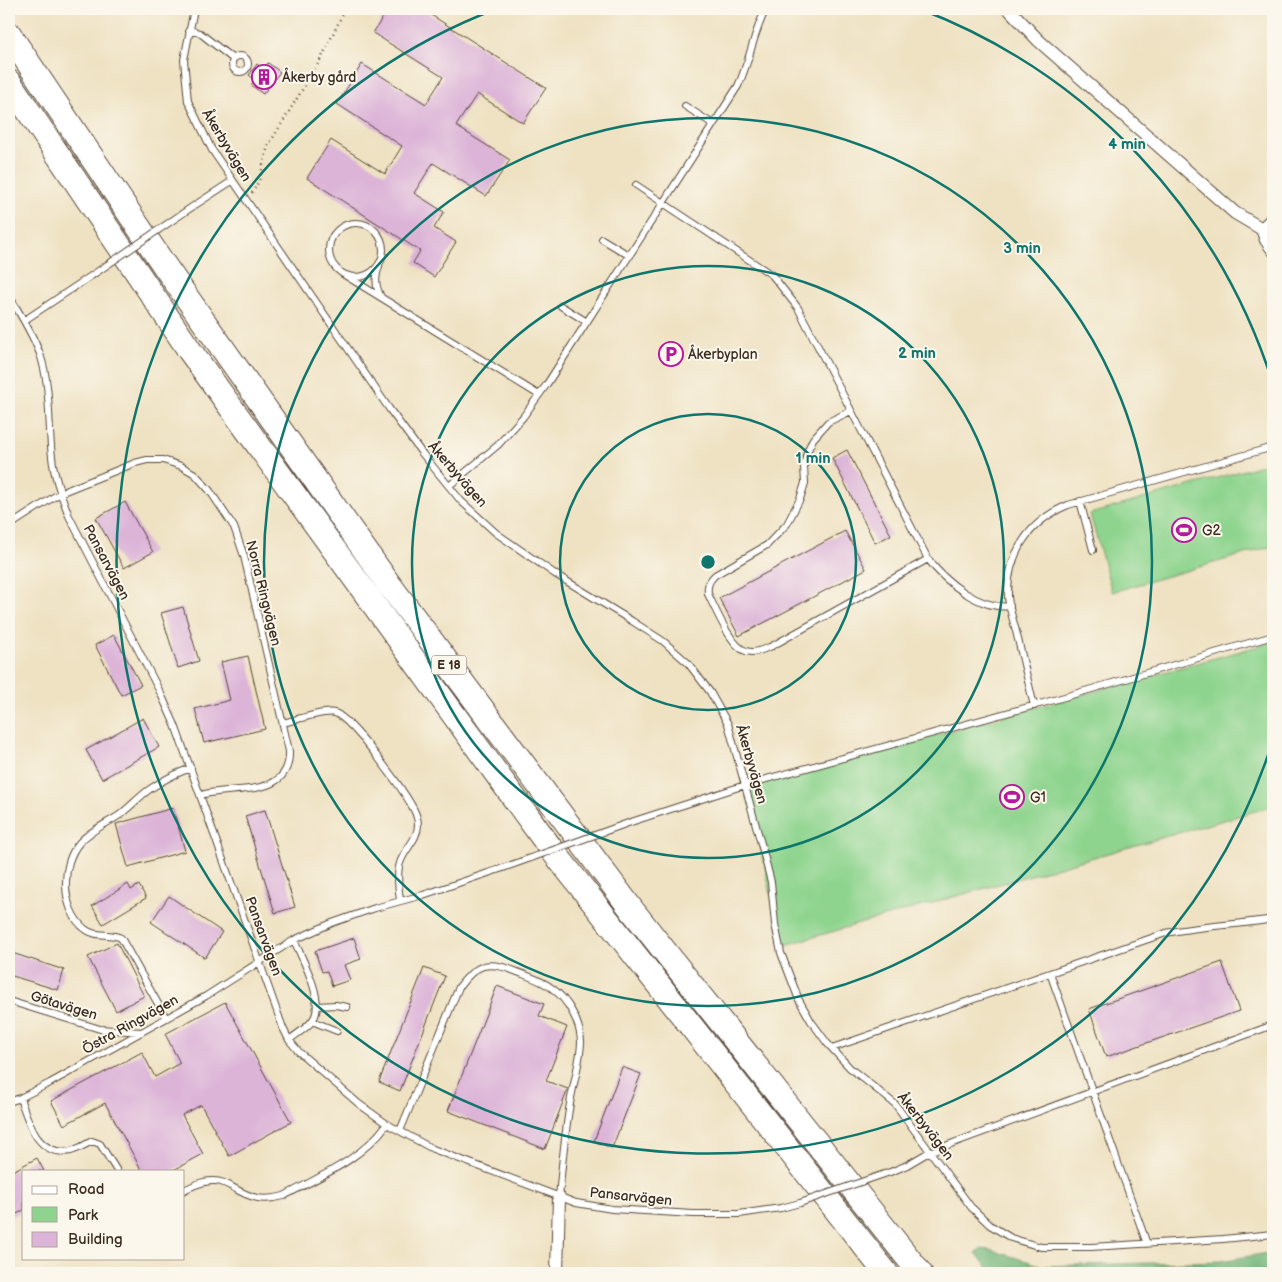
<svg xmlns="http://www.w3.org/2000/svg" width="1282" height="1282" font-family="'Balsamiq Sans',sans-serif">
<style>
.green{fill:#8ed48e;stroke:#647f56}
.forest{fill:#72b679;stroke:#56704c}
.building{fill:#dcb4d8}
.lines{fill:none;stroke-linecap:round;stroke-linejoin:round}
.service-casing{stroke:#564637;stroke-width:8}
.minor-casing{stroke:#564637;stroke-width:14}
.motorway-casing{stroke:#564637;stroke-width:26}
.path{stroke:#564637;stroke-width:2.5;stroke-dasharray:1 4;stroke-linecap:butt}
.service{stroke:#fff;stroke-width:6}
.minor{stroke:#fff;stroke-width:12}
.motorway{stroke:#fff;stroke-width:24}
.service-bridge-casing{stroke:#564637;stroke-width:8;stroke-linecap:butt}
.service-bridge{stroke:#fff;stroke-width:6}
.ring{fill:none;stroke:#0f766e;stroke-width:2.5}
.labels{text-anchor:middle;stroke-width:4;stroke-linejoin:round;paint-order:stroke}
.shield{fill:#fbf7ec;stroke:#75685c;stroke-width:1}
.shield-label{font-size:12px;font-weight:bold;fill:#3b2a1e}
.poi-label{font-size:14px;fill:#3b2a1e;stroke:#fbf7ec;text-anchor:start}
.street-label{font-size:14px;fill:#3b2a1e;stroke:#fbf7ec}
.centre{fill:#0f766e;stroke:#fbf7ec;stroke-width:2.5}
.ring-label{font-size:15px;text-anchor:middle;font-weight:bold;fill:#0f766e;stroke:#fbf7ec;stroke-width:4;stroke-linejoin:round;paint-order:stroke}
</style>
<rect width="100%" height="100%" fill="#fbf7ec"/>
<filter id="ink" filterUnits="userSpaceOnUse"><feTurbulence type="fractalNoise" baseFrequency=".02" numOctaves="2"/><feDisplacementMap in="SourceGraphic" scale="10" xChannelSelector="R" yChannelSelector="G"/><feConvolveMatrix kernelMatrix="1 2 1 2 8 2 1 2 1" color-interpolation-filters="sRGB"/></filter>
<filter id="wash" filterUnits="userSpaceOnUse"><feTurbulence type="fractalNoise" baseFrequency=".0096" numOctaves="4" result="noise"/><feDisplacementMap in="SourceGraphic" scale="20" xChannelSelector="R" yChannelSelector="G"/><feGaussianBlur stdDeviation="1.12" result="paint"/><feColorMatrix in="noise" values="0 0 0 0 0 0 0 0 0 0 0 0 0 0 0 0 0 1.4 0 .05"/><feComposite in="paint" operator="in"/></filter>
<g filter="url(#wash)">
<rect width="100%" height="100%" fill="#efe2c3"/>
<path class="green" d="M 1273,462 L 1273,546 L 1112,592 L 1090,514 Z
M 1273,642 L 1273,806 L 782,946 L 748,787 Z"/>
<path class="forest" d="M 980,1249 L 991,1250 L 1043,1266 L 1221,1261 L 1273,1252 L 1273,1273 L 992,1273 L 976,1253 Z"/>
<g id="blocks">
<path class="building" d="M 388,9 L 430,9 L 428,13 L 546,88 L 523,123 L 477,94 L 456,126 L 510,160 L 486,196 L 433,163 L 414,193 L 444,212 L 434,228 L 456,242 L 434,277 L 413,263 L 420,251 L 307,178 L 331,140 L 385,174 L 402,146 L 337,104 L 362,64 L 426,104 L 443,77 L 373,33 Z
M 268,63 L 280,72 L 263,94 L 251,85 L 255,80 L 249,75 L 257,64 L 263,69 Z
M 847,450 L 891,535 L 875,543 L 832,458 Z
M 125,502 L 153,552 L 124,568 L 96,518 Z
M 845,531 L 866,569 L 739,636 L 719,598 Z
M 183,607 L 199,661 L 178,668 L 161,613 Z
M 114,635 L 141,685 L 121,695 L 95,645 Z
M 248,656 L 265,729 L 204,743 L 195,709 L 230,700 L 221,662 Z
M 143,718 L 159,747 L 102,779 L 86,750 Z
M 173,808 L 185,851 L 128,867 L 116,824 Z
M 265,810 L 295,907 L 275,913 L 245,816 Z
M 128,884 L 131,890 L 139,885 L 146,898 L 103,924 L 92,906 Z
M 169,896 L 222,932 L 205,958 L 151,922 Z
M 354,938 L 361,959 L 344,965 L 350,980 L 332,986 L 327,971 L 322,972 L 315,951 Z
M 117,943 L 144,996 L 116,1011 L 88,957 Z
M 9,952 L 64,970 L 58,990 L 9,975 Z
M 1222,962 L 1239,1011 L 1106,1057 L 1089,1009 Z
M 424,968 L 445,976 L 400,1091 L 379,1082 Z
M 497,986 L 544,1004 L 539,1016 L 567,1027 L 546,1081 L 568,1089 L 545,1149 L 448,1111 Z
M 225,1002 L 291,1122 L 229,1156 L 201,1105 L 182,1115 L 203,1154 L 172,1171 L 142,1171 L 105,1103 L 64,1125 L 51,1101 L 142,1052 L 155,1077 L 180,1063 L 165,1034 Z
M 622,1067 L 641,1074 L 612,1148 L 594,1141 Z
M 37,1158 L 44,1171 L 24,1171 L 24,1210 L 9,1218 L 9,1173 Z"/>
</g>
</g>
<g filter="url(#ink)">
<use href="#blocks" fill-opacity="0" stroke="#564637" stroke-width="1"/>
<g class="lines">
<defs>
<path id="service" d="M 194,9 L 184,60 L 188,101 L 212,150 L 390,410 L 421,452 L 461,501 L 496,533 L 555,574 L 632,621 L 663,641 L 688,663 L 710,692 L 728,724 L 763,851 L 771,882 L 775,924 L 781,953 L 799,1000 L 811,1021 L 827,1043 L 850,1068 L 895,1104 L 971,1207 L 990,1225 L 1011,1238 L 1041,1247 L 1091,1247 L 1223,1239 L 1273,1234
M 758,9 L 764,13
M 189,30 L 200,33 L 233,59
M232 64a8 8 0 1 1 16 0a8 8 0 1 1-16 0Z
M 685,106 L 713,124
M 636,185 L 772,275 L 798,308 L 928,559 C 945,582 981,610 1010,606
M 192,207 L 232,181
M329 250a27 27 0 1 1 54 0a27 27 0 1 1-54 0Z
M 602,239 L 630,256
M 379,266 C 375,277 375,286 381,297
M 343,274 L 539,395
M 9,296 C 21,315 32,333 40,354 C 51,386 48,423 52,457 C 54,477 62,497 69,516 L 161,694 L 175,725 L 283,1028 L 289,1040 L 299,1052 L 359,1104 L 387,1124 L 433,1149 L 576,1203 L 612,1209 L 693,1214 L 739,1214 L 781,1208 L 800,1203
M 561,306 L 587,322
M 25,320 L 91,276
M 851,411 L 828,422 L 813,439 L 807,452 L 804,467 L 805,483 L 800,499 L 787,524 L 767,545 L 715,575 C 709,581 707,585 708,594 C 715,608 731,647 746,651 C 755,654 764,649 772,646 L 928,559
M 449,486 L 498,445 L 523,417 L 547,384 L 738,86 C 750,61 753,33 766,9
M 1080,501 L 1093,550
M 9,526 L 60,493 L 135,463 L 147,460 L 163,460 L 181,466 L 195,474 L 210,491 L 234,527 L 244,556 L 289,751 C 291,800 232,785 201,795
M 1034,706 C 1028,681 1022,656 1016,631 C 1013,620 1009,608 1008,597 C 1007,554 1029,521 1068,505 L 1273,447
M 283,723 C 295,720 325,710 335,713 C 353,720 405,792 414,810 C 416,814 418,821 418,825 C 418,839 404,850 400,863 C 396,875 399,889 400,901
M 631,822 L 745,785 L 1061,698 L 1273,636
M 1050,973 L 1147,1244
M 9,1001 L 100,1029 L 141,1032
M 317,1006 L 336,1005 L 347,1007
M 166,1018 L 121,938 C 109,932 96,938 85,929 C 61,910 60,864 80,842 C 92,829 107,824 121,814 C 131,806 140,796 150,789 C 163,780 177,773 191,768
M 312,1021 L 337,1031
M 289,1040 C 298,1033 311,1026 315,1016 C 323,996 302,959 294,940
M 832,1048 L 1166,933 C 1201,926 1237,925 1273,919
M 20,1098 C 29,1123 37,1157 71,1151 C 78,1149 85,1145 92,1141 L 100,1144 L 117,1171
M 9,1102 L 20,1098 L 50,1083 L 206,996 L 294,940 L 332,923 L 375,908 L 423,895 L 503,868
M 400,1131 L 459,987 C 476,964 487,960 515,971 C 527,976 542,980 553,989 C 568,1000 580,1022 581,1041 C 581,1058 574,1081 571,1098 C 565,1130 562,1164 559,1197
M 893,1171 L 907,1165 L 929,1152 L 1273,1025
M 184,1190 C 193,1186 203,1180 214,1181 C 220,1181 227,1184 232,1187 C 251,1198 262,1202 284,1196 C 321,1176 362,1159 387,1124"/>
<path id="minor" d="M 1009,9 L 1038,40 L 1235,213 L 1262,229 L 1273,218
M 1262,229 L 1266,240 L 1273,250
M 557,1273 L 559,1197"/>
<path id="motorway" d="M 9,34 L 166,268 L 388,583 L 632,910 L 920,1273
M 9,82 L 190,351 L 549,846 L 886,1273"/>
</defs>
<use href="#service" class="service-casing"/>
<use href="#minor" class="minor-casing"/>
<use href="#motorway" class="motorway-casing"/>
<path class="path" d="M 252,193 L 259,181 L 268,146 L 321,59 L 345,9"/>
<use href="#service" class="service"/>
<use href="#minor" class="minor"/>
<use href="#motorway" class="motorway"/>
<defs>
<path id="service-bridge" d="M 91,276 L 192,207
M 503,868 L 631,822
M 800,1203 L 893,1171"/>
</defs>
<use href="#service-bridge" class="service-bridge-casing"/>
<use href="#service-bridge" class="service-bridge"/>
</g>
</g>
<g class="ring">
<circle cx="708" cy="562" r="148"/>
<circle cx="708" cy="562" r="296"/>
<circle cx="708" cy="562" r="444"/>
<path d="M1273 740A592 592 0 1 1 496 9M920 9A592 592 0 0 1 1273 384"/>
</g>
<defs>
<symbol id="building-ring" viewBox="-11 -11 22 22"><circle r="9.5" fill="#fbf7ec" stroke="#b5179e" stroke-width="1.5"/><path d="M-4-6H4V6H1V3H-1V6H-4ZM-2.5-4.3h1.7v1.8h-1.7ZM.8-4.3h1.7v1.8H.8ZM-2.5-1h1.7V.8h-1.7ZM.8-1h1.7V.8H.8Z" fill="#b5179e"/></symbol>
<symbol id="parking-ring" viewBox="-11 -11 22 22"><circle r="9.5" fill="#fbf7ec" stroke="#b5179e" stroke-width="1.5"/><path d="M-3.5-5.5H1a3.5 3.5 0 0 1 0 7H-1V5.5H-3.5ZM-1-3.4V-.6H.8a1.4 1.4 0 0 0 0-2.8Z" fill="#b5179e"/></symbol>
<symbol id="stadium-ring" viewBox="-11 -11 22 22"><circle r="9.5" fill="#fbf7ec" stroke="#b5179e" stroke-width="1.5"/><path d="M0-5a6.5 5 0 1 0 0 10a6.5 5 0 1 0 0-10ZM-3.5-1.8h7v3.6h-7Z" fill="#b5179e"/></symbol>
</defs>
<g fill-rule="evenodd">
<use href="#building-ring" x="250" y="63" width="28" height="28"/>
<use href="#parking-ring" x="657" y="340" width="28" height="28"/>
<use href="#stadium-ring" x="1170" y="516" width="28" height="28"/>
<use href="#stadium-ring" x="998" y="783" width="28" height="28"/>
</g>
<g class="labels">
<rect class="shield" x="431.5" y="655.5" width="35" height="19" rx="4"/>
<g class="shield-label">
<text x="449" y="669">E 18</text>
</g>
<g class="poi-label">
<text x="282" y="82">Åkerby gård</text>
<text x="688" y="359">Åkerbyplan</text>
<text x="1202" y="535">G2</text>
<text x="1030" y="802">G1</text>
</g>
<g class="street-label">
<text transform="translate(227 145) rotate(59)" y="5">Åkerbyvägen</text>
<text transform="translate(458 474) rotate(49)" y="5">Åkerbyvägen</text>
<text transform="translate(107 562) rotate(62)" y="5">Pansarvägen</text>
<text transform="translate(264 593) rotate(76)" y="5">Norra Ringvägen</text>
<text transform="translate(752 764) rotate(74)" y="5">Åkerbyvägen</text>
<text transform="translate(264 936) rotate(70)" y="5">Pansarvägen</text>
<text transform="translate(64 1005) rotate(17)" y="5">Götavägen</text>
<text transform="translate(130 1024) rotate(-29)" y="5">Östra Ringvägen</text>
<text transform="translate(926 1126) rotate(52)" y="5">Åkerbyvägen</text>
<text transform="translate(631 1196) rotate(6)" y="5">Pansarvägen</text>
</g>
</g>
<circle cx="708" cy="562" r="8" class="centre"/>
<g class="ring-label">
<text x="1127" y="149">4 min</text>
<text x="1022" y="253">3 min</text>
<text x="917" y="358">2 min</text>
<text x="813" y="463">1 min</text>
</g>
<rect width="1282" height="1282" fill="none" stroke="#fbf7ec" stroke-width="30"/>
<rect x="22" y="1170" width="162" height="90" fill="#fbf7ec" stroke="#aea59a"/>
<rect x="32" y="1186" width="25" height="8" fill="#ffffff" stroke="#aea59a"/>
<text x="68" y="1194" font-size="15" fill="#3b2a1e">Road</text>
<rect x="32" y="1207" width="25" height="15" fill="#8ed48e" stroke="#aea59a"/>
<text x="68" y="1220" font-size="15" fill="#3b2a1e">Park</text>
<rect x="32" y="1232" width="25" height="15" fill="#dcb4d8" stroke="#aea59a"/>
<text x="68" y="1244" font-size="15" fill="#3b2a1e">Building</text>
</svg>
